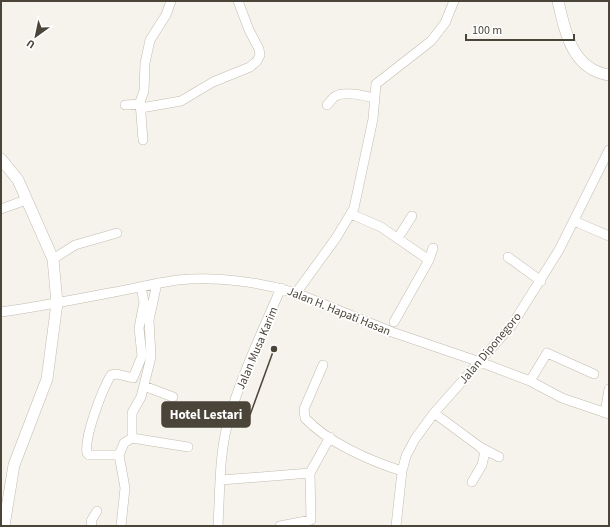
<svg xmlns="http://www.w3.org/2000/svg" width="610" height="527" font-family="'Source Sans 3',sans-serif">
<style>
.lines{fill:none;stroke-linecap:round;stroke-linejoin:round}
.minor-casing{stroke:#c2bbae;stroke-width:10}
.tertiary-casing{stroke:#c2bbae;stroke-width:12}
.minor{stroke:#fff;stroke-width:9}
.tertiary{stroke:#fff;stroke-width:11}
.labels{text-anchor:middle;stroke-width:3.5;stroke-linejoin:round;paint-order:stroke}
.street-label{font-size:12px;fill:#4b4439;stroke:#fff}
.leader{fill:none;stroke:#4b4439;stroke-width:1.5}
.callout-dot{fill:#4b4439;stroke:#fff;stroke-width:1.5}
.callout{fill:#4b4439;stroke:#4b4439;stroke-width:1.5}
.callout-label{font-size:13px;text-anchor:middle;font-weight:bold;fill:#fff}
</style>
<rect width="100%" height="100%" fill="#f6f3ec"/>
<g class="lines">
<defs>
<path id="minor" d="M 125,105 L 141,104
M 327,105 C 330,102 333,97 336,96 C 344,91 366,96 374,98
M 141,108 L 181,101 L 213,82 L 250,67 L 257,61 L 260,55 L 259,49 L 249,30 L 238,1
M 143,140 L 140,102 L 144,91 L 145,63 L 150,40 L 166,15 L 171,1
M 1,209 L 26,200
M 351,214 L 381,227 L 429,260
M 574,221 L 609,236
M 398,238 L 412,216
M 508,257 L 541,281
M 53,259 L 75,245 L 117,233
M 296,293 L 336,238 L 354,208 L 373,119 L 376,84 L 431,41 L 445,23 L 454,1
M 1,312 C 37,307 73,300 109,293 C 132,289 155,283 178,280 C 216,276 260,282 296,293 L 392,332 L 480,362 L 530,381 L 562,398 L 609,414
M 394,322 L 429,260 L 433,248
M 323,365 L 304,409 L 305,418 C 327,442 370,461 402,471
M 530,381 L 547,353 L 594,374
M 144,386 L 173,397
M 212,410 L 232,412
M 434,413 L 480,447 L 499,457
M 605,413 L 609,389
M 132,438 L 188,447
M 119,455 L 89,455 L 87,453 C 84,437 102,390 111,375 L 117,374 L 133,378 L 142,356 L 139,328 L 144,302 L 141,287
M 221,480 L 310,473
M 472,482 L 482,465 L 485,452 L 480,447
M 92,526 L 91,521 L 97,511
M 121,526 L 125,488 L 119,455 L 124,443 L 132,438 L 132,413 L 141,397 L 151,357 L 149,320 L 157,283
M 218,526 C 220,492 219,455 228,422 C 241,376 262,332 281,288
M 280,526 L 311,520 L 310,473 L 330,437
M 396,526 L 402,471 L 406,456 L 415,439 L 434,413 L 512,325 L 559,250 L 609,150"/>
<path id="tertiary" d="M 558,1 C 565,32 572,69 609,75
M 1,159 L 18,180 L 53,259 L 57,303 L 47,379 L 14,465 L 4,526"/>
</defs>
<use href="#minor" class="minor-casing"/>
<use href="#tertiary" class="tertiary-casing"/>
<use href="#minor" class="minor"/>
<use href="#tertiary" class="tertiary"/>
</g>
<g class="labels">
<g class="street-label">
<text transform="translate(339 311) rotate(22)" y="4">Jalan H. Hapati Hasan</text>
<text transform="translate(257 348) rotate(-67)" y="4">Jalan Musa Karim</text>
<text transform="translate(490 348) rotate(-50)" y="4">Jalan Diponegoro</text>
</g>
</g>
<path class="leader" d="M274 349L250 415"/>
<circle class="callout-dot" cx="274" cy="349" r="4"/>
<rect class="callout" x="162" y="402" width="88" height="25" rx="4"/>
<g class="callout-label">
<text x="206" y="419">Hotel Lestari</text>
</g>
<rect width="610" height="527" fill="none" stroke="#4b4439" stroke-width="4"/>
<g transform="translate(36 36) rotate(213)" stroke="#ffffff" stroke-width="3" paint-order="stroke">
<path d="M0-3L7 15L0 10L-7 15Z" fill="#4b4439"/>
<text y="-6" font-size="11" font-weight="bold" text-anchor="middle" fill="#4b4439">U</text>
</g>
<path d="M466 34v6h108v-6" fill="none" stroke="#4b4439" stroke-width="2"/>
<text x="472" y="34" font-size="12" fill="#4b4439" stroke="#ffffff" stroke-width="3" paint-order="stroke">100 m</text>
</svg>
